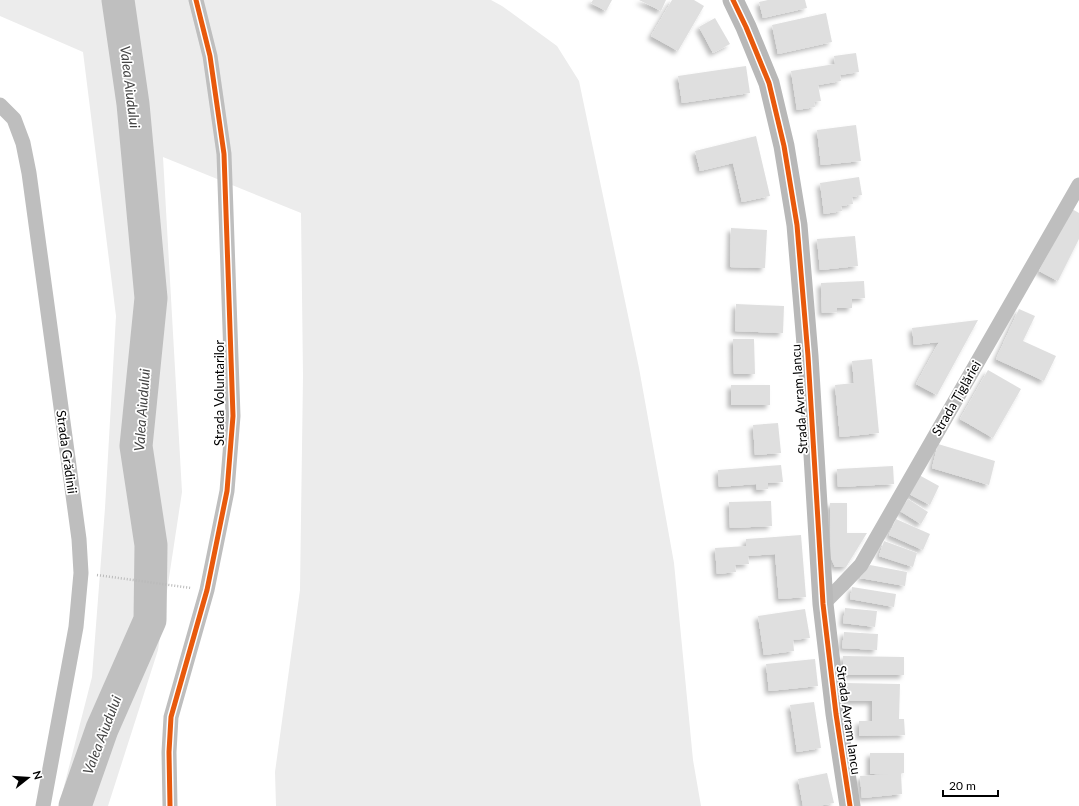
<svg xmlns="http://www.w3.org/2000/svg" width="1079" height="806" font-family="Lato,sans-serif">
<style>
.green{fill:#ececec}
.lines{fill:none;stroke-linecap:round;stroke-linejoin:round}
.river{stroke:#bfbfbf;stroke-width:33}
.building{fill:#dfdfdf;filter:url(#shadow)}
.path{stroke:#b9b9b9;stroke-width:2.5;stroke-dasharray:1 2;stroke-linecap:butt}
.street{stroke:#bebebe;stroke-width:15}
.secondary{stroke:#b8b8b8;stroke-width:21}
.cycleway-casing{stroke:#fff;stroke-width:8}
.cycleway{stroke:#e8590c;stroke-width:5}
.labels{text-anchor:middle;stroke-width:3.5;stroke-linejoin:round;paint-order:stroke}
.street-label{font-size:13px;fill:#000;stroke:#fff}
.water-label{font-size:14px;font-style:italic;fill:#444;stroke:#fff}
</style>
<defs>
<filter id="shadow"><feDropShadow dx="-3.5" dy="3.5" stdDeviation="2" flood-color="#0004"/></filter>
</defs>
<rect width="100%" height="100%" fill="#fff"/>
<path class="green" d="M 0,0 L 491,0 L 502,6 L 557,46 L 579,81 L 639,368 L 674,563 L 693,760 L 701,806 L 276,806 L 275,772 L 300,590 L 303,376 L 301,213 L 163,157 L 182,492 L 158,650 L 108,806 L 59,806 L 92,677 L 105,508 L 116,316 L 83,52 L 0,16 Z"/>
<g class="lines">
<path class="river" d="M 75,806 L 102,729 L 150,620 L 151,545 L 136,446 L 151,298 L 133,104 L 118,0"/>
</g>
<path class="building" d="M 593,0 L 612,0 L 606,11 L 591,3 Z
M 639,0 L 666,0 L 661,11 Z
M 672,0 L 694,0 L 704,6 L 678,51 L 651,36 Z
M 768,0 L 805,0 L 807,8 L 763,18 L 759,2 Z
M 826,13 L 832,42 L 778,54 L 772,25 Z
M 715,18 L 730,44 L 713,53 L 699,27 Z
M 856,53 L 859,72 L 840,75 L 841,81 L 818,85 L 821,101 L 814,102 L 815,107 L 797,110 L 791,71 L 835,64 L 834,56 Z
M 746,66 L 750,93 L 682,103 L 678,76 Z
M 856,125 L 861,161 L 821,165 L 817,130 Z
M 756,136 L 770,196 L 742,202 L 733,163 L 700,171 L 695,151 Z
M 859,177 L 862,195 L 852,197 L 853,204 L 841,206 L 842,211 L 824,214 L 820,183 Z
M 1072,209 L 1079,213 L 1079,239 L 1058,281 L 1039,271 Z
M 731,228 L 767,230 L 765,268 L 730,267 Z
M 855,236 L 858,266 L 820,270 L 817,239 Z
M 864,281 L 865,298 L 852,299 L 852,308 L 837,308 L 837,312 L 822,313 L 821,283 Z
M 736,304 L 784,306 L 783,333 L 735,331 Z
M 1019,309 L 1035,316 L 1023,341 L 1056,356 L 1044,381 L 996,359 Z
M 978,320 L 937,395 L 916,384 L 939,342 L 914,345 L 912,328 Z
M 733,339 L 754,339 L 755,374 L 734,374 Z
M 872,359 L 879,433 L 840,437 L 835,385 L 854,383 L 852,361 Z
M 988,370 L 1021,389 L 993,438 L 960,419 Z
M 731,385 L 770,385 L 770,405 L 731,405 Z
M 778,423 L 781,453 L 755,455 L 753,425 Z
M 938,444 L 995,461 L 989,485 L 932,468 Z
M 781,465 L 783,482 L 768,483 L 768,489 L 757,490 L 756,484 L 719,487 L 718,470 Z
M 893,466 L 894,484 L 838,487 L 837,469 Z
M 919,475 L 939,486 L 930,505 L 909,494 Z
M 908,499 L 928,512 L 921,524 L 900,511 Z
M 771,501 L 772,526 L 730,528 L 729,502 Z
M 830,503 L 847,503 L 847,533 L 867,533 L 846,567 L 835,567 L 831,558 Z
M 896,519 L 930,534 L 923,550 L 889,535 Z
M 801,535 L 806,597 L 779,599 L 775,554 L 748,556 L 749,564 L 735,565 L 736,572 L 717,574 L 715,548 L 746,546 L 746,539 Z
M 884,541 L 917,553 L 913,567 L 879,556 Z
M 870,565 L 907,572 L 905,586 L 860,578 Z
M 852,587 L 896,594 L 894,607 L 850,599 Z
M 845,608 L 877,611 L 875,627 L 843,623 Z
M 805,609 L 810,638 L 793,640 L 794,651 L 764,655 L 758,616 Z
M 844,632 L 878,634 L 877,650 L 842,648 Z
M 843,656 L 904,657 L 904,675 L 843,675 Z
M 815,659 L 818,686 L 769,691 L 766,664 Z
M 845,683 L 900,684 L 899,719 L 904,719 L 905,735 L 859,736 L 859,721 L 872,721 L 872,701 L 845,701 Z
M 814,702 L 821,748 L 797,752 L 790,705 Z
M 870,753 L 904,753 L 904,773 L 901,773 L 902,794 L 862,798 L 860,776 L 889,774 L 870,774 Z
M 827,773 L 834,803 L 818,806 L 803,806 L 798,779 Z"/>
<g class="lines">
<path class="path" d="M 97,575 L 191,588"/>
<path class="street" d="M 0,105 L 14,119 L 23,143 L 29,173 L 79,539 L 81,573 L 76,627 L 43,806
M 823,604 L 842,585 L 861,565 L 1079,185
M 170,806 L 169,752 L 171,717 L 207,590 L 227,491 L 233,416 L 224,154 L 210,56 L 196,0"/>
<path class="secondary" d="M 733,0 L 746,27 L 769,83 L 784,146 L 797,225 L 808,356 L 823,604 L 836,714 L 850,806"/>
<defs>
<path id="cycleway" d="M 733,0 L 746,27 L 769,83 L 784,146 L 797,225 L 808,356 L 823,604 L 836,714 L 850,806
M 170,806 L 169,752 L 171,717 L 207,590 L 227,491 L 233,416 L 224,154 L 210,56 L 196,0"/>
</defs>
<use href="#cycleway" class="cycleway-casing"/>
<use href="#cycleway" class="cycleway"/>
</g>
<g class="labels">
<g class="street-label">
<text transform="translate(219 393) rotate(-90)" y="5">Strada Voluntarilor</text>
<text transform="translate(956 398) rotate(-60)" y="5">Strada Țiglăriei</text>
<text transform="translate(799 399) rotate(-94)" y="5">Strada Avram Iancu</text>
<text transform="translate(67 452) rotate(82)" y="5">Strada Grădinii</text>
<text transform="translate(849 720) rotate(82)" y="5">Strada Avram Iancu</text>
</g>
<g class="water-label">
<text transform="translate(130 87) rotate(83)" y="5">Valea Aiudului</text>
<text transform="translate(142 410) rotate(-86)" y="5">Valea Aiudului</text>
<text transform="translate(102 735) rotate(-69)" y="5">Valea Aiudului</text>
</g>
</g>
<g transform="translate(28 778) rotate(73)" stroke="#ffffff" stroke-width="3" paint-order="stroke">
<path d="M0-3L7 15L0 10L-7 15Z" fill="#000000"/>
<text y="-6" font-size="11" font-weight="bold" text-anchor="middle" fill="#000000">N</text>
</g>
<path d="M943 790v6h55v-6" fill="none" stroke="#000000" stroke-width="2"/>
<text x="949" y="790" font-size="12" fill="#000000" stroke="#ffffff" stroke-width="3" paint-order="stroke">20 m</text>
</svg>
